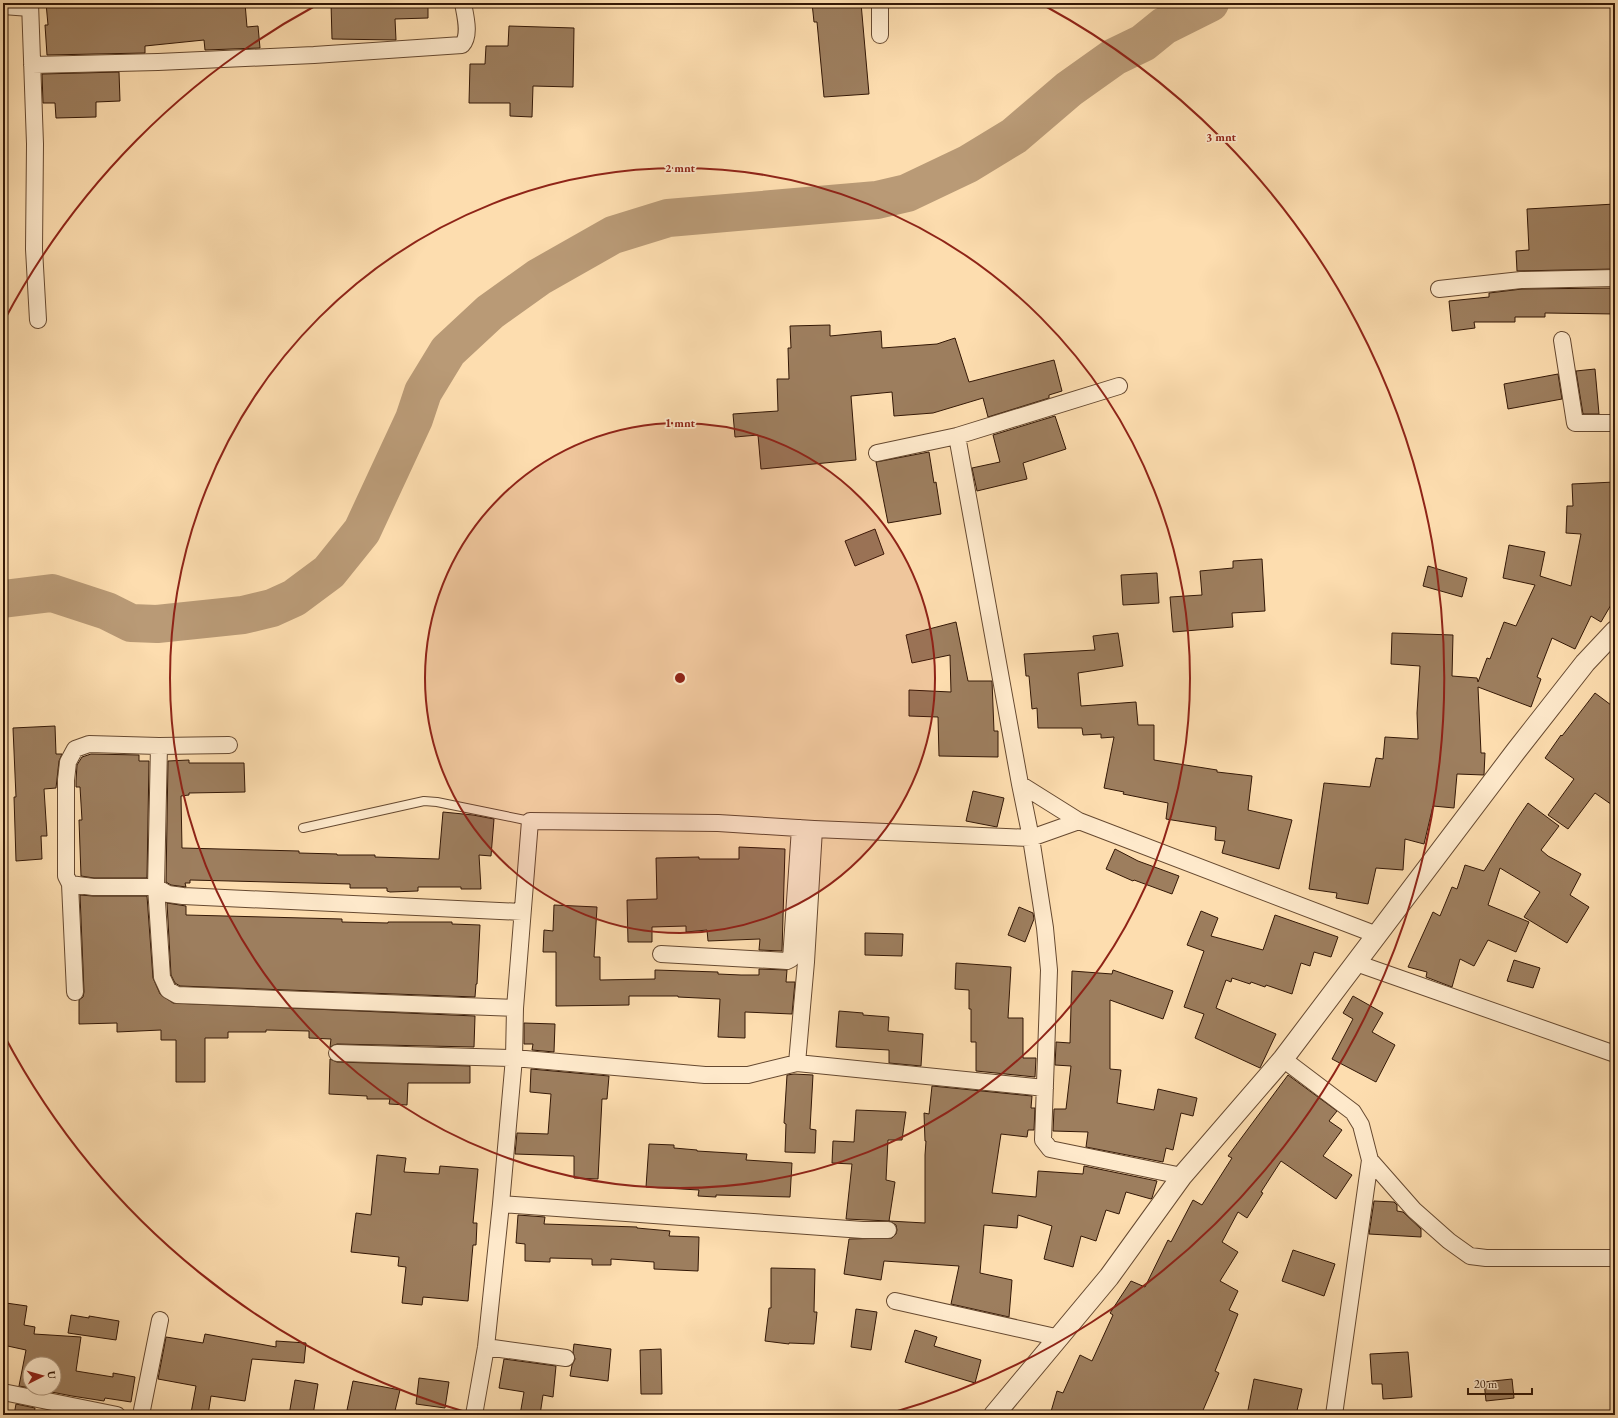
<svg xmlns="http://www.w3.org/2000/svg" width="1618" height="1418" font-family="'EB Garamond',serif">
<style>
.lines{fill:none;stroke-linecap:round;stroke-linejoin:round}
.river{stroke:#b99a76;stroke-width:38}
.building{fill:#9d7e5e;stroke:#341806}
.service-casing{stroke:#664930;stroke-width:10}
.minor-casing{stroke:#664930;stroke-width:18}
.tertiary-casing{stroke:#664930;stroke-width:22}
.service{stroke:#fee9cb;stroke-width:8}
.minor{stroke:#fee9cb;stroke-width:16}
.tertiary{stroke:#fee9cb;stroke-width:20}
.ring{fill:none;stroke:#8f2418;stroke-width:2}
.centre{fill:#8f2418;stroke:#fee9cb;stroke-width:2}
.ring-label{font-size:12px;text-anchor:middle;font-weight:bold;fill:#8f2418;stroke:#fee9cb;stroke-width:3.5;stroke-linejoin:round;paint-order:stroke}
</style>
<rect width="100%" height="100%" fill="#fdddaf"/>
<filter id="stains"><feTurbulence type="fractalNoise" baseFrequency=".005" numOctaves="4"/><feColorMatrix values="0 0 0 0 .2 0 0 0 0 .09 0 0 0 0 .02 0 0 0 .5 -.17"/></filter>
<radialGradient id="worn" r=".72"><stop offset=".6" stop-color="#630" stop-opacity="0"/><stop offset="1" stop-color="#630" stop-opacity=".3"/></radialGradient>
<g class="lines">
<path class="river" d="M 3,599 L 52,593 L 107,611 L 131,623 L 157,624 L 243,615 L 272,608 L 294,598 L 329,572 L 362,531 L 414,419 L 423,392 L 448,351 L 490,312 L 539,277 L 613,235 L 668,218 L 877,200 L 907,193 L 968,164 L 1014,136 L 1069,89 L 1114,57 L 1143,43 L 1164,26 L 1210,3"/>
</g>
<path class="building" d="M 46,3 L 192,3 L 193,6 L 245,3 L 247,27 L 258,26 L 260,48 L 205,50 L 204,40 L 145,46 L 145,53 L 47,55 L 45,25 L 48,25 Z
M 331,3 L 428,3 L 428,18 L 395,19 L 396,40 L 332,39 Z
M 812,3 L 861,3 L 869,94 L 824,97 L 817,22 L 814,22 Z
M 509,26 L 574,28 L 573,87 L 533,86 L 532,117 L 510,116 L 510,103 L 469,103 L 470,64 L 485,64 L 486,46 L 508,46 Z
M 119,72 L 120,101 L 96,102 L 96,117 L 56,118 L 55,103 L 43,103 L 42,74 Z
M 1615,204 L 1615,269 L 1517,271 L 1516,251 L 1529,250 L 1527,209 Z
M 1615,288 L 1615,314 L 1545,313 L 1545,317 L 1515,317 L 1515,322 L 1474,322 L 1475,328 L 1452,331 L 1449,301 L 1489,297 L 1489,293 L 1522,289 Z
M 830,325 L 830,336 L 881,331 L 882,348 L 937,344 L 955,338 L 969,382 L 1054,360 L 1062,391 L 1049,395 L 1049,398 L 988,417 L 983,398 L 933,413 L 894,416 L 892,392 L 851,396 L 856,460 L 761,469 L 758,435 L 735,437 L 733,414 L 778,411 L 777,379 L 789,379 L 788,348 L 791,348 L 790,326 Z
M 1595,369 L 1599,414 L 1583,414 L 1576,371 Z
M 1558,374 L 1562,399 L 1508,409 L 1504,384 Z
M 1055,416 L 1066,449 L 1023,463 L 1027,479 L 977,491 L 972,468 L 1000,462 L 993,435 Z
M 929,452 L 934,483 L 936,482 L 941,514 L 888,523 L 876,462 Z
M 1615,482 L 1615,598 L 1601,622 L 1591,616 L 1575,649 L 1552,638 L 1537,677 L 1541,679 L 1531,707 L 1478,687 L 1481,753 L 1485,753 L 1484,775 L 1457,774 L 1454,808 L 1433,806 L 1424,844 L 1405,839 L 1403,870 L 1376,868 L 1368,904 L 1336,898 L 1337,893 L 1309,889 L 1324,783 L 1370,787 L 1376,758 L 1383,759 L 1385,737 L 1418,739 L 1417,713 L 1420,666 L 1391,664 L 1392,633 L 1453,635 L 1452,676 L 1477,678 L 1478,682 L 1487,658 L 1490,659 L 1504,622 L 1516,626 L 1535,585 L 1503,578 L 1509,545 L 1545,552 L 1540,576 L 1571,586 L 1581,534 L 1566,533 L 1567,506 L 1573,506 L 1572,484 Z
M 875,529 L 884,554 L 855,566 L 845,541 Z
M 1262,559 L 1265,611 L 1232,613 L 1233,627 L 1173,632 L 1170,597 L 1202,595 L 1200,571 L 1233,568 L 1233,561 Z
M 1428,566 L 1467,578 L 1462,597 L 1423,586 Z
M 1157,573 L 1159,603 L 1123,605 L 1121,575 Z
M 956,622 L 968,681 L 992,681 L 994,731 L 998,731 L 998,757 L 939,756 L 938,717 L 909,716 L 909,690 L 951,692 L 950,655 L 912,663 L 906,635 Z
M 1118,633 L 1123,666 L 1078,673 L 1081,706 L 1136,702 L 1138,725 L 1154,725 L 1154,760 L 1217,770 L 1217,772 L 1252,776 L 1248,810 L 1292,820 L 1279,869 L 1222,853 L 1225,841 L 1215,840 L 1216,827 L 1166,819 L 1168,803 L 1123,794 L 1124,792 L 1104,788 L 1114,737 L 1101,738 L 1101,734 L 1083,735 L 1082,728 L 1038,728 L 1037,708 L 1032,709 L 1029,676 L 1026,676 L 1024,654 L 1095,650 L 1093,636 Z
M 1595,693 L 1615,708 L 1615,807 L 1595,793 L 1568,829 L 1548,815 L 1574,779 L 1545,758 L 1561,735 L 1562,736 Z
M 55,726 L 56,754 L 62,754 L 59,761 L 56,788 L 44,789 L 47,836 L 41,836 L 42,859 L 16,861 L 14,797 L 16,797 L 13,728 Z
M 91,754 L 139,755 L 139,761 L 149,761 L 147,878 L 94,878 L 81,876 L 79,820 L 82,820 L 80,787 L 76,787 L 76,781 L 77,765 L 82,757 Z
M 189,760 L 189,763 L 244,763 L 245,792 L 189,793 L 189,795 L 181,796 L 182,848 L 299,851 L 299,853 L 337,854 L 337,855 L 375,855 L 375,857 L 439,859 L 443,812 L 473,815 L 494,819 L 491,856 L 479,855 L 481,889 L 461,889 L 461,887 L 418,887 L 418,891 L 390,892 L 387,891 L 387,888 L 350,888 L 350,884 L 190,880 L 190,883 L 185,883 L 186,887 L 171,885 L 166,882 L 168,761 Z
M 973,791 L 1004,798 L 997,827 L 966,821 Z
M 1528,803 L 1559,826 L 1541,850 L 1548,856 L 1581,874 L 1570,895 L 1589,907 L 1567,943 L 1524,917 L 1540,892 L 1500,868 L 1488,905 L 1529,922 L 1516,952 L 1488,940 L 1474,966 L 1460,959 L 1452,987 L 1426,977 L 1427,972 L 1408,967 L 1433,912 L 1440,916 L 1452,887 L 1457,889 L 1465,865 L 1484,871 L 1517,819 Z
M 739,847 L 785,849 L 782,951 L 759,950 L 760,939 L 708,941 L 707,930 L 686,932 L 686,926 L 652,927 L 652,942 L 628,942 L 627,900 L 657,899 L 656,858 L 699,857 L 699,859 L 739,859 Z
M 1115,849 L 1138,861 L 1179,876 L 1172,894 L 1134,880 L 1133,881 L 1106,869 Z
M 80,895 L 93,896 L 147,896 L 153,978 L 160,994 L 173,1003 L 475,1016 L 474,1047 L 337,1044 L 330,1047 L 331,1039 L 309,1038 L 309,1031 L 266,1030 L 266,1032 L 228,1032 L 228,1038 L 205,1038 L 205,1082 L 176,1082 L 176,1040 L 161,1040 L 161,1030 L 117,1032 L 117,1023 L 79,1024 L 79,1000 L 83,997 L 84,992 Z
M 167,903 L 186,906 L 186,915 L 342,919 L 342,922 L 388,923 L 388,922 L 452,922 L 452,924 L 480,925 L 477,984 L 476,984 L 475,997 L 180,986 L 175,983 L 171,975 Z
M 554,905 L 597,907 L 594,957 L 600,957 L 600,980 L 655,979 L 655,970 L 718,972 L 718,974 L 741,975 L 759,975 L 759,969 L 787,970 L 786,982 L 795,982 L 792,1014 L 745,1012 L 745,1038 L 718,1037 L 720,999 L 678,997 L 678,996 L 629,996 L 629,1005 L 556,1006 L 556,952 L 543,952 L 544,930 L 553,931 Z
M 1019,907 L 1033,913 L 1034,919 L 1025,942 L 1008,935 Z
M 1201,911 L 1218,918 L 1211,936 L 1263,950 L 1275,915 L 1338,937 L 1331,957 L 1314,952 L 1310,966 L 1301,963 L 1292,994 L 1266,985 L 1265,987 L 1251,982 L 1250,984 L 1232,978 L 1231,982 L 1226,980 L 1216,1008 L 1276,1034 L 1260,1068 L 1195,1038 L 1204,1014 L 1184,1007 L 1204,951 L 1187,945 Z
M 865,933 L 903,934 L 902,956 L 865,955 Z
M 1514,960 L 1540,968 L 1533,988 L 1507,981 Z
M 956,963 L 1011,967 L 1008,1018 L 1023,1018 L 1023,1058 L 1036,1058 L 1035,1077 L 976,1071 L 976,1042 L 971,1042 L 971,1009 L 969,1009 L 969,990 L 955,989 Z
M 1113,970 L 1173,991 L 1163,1019 L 1110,1000 L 1110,1069 L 1121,1070 L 1117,1103 L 1154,1110 L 1158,1089 L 1197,1098 L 1193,1116 L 1181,1113 L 1173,1150 L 1166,1148 L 1163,1162 L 1086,1147 L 1088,1132 L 1053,1131 L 1054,1109 L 1066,1109 L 1071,1066 L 1055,1065 L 1056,1045 L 1056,1042 L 1070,1043 L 1072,971 L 1112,974 Z
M 1353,996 L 1383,1013 L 1372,1032 L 1395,1045 L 1376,1082 L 1332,1059 L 1353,1019 L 1343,1013 Z
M 839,1011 L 863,1013 L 863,1015 L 889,1017 L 888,1031 L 923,1034 L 921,1066 L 889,1063 L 889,1050 L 836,1047 Z
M 524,1023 L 555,1024 L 554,1052 L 532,1050 L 533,1044 L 524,1044 Z
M 330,1059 L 337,1062 L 470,1066 L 470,1083 L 408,1083 L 407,1105 L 389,1104 L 390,1099 L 367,1099 L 367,1096 L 329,1094 Z
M 531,1069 L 609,1076 L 607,1099 L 602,1099 L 598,1179 L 574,1178 L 574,1156 L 515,1154 L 517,1133 L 548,1134 L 551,1094 L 530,1092 Z
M 794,1074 L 813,1075 L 810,1129 L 816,1130 L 815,1153 L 785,1152 L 786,1124 L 784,1123 L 787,1075 Z
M 1288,1075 L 1337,1111 L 1329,1121 L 1342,1130 L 1323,1156 L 1352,1175 L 1336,1199 L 1281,1161 L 1261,1192 L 1263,1193 L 1247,1218 L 1238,1212 L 1222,1242 L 1238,1252 L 1220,1281 L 1238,1291 L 1229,1310 L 1238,1314 L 1215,1371 L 1219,1373 L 1201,1415 L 1050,1415 L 1057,1391 L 1063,1393 L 1080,1355 L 1092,1361 L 1113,1315 L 1110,1313 L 1131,1281 L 1145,1287 L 1168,1240 L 1171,1242 L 1193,1200 L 1202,1205 L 1232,1158 L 1228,1156 Z
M 932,1086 L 1032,1096 L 1031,1108 L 1035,1108 L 1034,1130 L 1028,1130 L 1027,1137 L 1001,1134 L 992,1193 L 1036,1197 L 1038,1171 L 1083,1174 L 1084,1166 L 1157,1181 L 1152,1198 L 1151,1199 L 1126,1192 L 1119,1214 L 1106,1210 L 1096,1241 L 1081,1236 L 1073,1267 L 1044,1259 L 1052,1226 L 1018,1215 L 1017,1228 L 984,1225 L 980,1273 L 1012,1280 L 1009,1317 L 951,1304 L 959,1266 L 884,1261 L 881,1280 L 844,1274 L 849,1239 L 892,1238 L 896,1234 L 897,1230 L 896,1225 L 889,1221 L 925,1223 L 925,1155 L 926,1141 L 925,1141 L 924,1113 L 929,1114 Z
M 856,1110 L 906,1112 L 902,1140 L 888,1140 L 886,1180 L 895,1182 L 889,1221 L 846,1219 L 852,1164 L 832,1163 L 833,1141 L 854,1142 Z
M 649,1144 L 674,1145 L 674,1148 L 697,1150 L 697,1151 L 747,1154 L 746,1160 L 792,1163 L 790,1197 L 716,1195 L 716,1197 L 698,1196 L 699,1190 L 646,1187 Z
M 377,1155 L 406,1158 L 404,1172 L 439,1174 L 440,1166 L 478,1169 L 473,1223 L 477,1223 L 476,1245 L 473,1245 L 468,1301 L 423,1297 L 422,1305 L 402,1303 L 406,1267 L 398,1266 L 399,1257 L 351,1252 L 356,1213 L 371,1215 Z
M 1374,1201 L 1394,1202 L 1397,1205 L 1397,1211 L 1403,1212 L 1421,1229 L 1421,1237 L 1369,1234 Z
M 518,1215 L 545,1217 L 544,1224 L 637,1227 L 637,1228 L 670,1231 L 669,1236 L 699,1237 L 698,1271 L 654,1269 L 654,1262 L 611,1259 L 611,1265 L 592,1265 L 592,1259 L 550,1258 L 550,1262 L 525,1261 L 525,1244 L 516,1243 Z
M 1293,1250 L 1335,1264 L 1324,1296 L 1282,1281 Z
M 771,1268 L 815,1269 L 814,1312 L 817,1312 L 814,1344 L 789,1343 L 789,1344 L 765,1341 L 769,1308 L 771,1308 Z
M 6,1303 L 27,1306 L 24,1325 L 35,1327 L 34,1334 L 81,1337 L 76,1371 L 113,1377 L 113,1373 L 135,1377 L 131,1402 L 105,1398 L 104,1401 L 72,1396 L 31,1388 L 54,1388 L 54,1364 L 30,1364 L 30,1388 L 19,1386 L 26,1350 L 3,1345 L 3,1322 Z
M 856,1309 L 877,1312 L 871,1350 L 851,1347 Z
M 71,1315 L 89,1318 L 89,1316 L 119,1321 L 116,1340 L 68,1333 Z
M 915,1330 L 937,1337 L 934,1346 L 981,1360 L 975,1383 L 905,1362 Z
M 205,1334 L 276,1347 L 276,1341 L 306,1343 L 304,1363 L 252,1359 L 245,1401 L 211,1396 L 208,1415 L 191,1413 L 196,1386 L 158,1379 L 166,1337 L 203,1343 Z
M 574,1344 L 611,1349 L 608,1381 L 570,1376 L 572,1365 L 575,1359 L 573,1352 Z
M 661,1349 L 662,1394 L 641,1394 L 640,1350 Z
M 1408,1352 L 1412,1397 L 1383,1399 L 1382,1384 L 1372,1384 L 1370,1354 Z
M 504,1359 L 556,1366 L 553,1397 L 543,1395 L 540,1415 L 520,1415 L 524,1392 L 499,1388 Z
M 419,1378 L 449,1382 L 445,1408 L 416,1404 Z
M 1254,1379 L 1302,1389 L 1296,1415 L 1247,1415 Z
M 1512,1379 L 1514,1398 L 1486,1401 L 1484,1382 Z
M 295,1380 L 318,1384 L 313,1415 L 289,1415 Z
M 353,1381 L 400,1390 L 394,1415 L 368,1415 L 347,1410 Z
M 16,1404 L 35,1408 L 34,1415 L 14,1415 Z"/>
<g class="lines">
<defs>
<path id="service" d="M 303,828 L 424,801 L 437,802 L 530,821"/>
<path id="minor" d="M 30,3 L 35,144 L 34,249 L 38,320
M 3,6 L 30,8
M 880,35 L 880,3
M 32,65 L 158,62 L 314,55 L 462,45 C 471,35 465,15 463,3
M 1439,289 L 1521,280 L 1615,278
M 1562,340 L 1575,423 L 1615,423
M 957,436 L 1020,784 L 1031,838 L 1045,928 L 1049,970 L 1043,1140 L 1050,1149 L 1182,1176
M 877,453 L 957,436 L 1119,386
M 229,745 L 159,746 L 89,744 L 75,749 L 68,762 L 66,780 L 66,876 L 70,884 L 93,887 L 156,887 L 168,894 L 183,896 L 522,912
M 159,746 L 156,887 L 162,977 L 168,990 L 177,995 L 515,1008
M 1020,784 L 1079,821
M 70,884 L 75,992
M 661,954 L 787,961 L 791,959 L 800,828
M 1356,963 L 1615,1054
M 337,1053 L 514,1058 L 705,1075 L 748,1075 L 797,1063 L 1045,1088
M 1283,1059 L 1353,1112 L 1361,1125 L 1370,1160 L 1334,1415
M 797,1063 L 806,962 L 814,829
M 1370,1160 L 1414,1210 L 1449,1241 L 1470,1256 L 1486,1258 L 1615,1258
M 501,1204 L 863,1230 L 888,1230
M 895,1301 L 1060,1338
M 486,1347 L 566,1358
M 3,1392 L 117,1415
M 141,1415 L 160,1320
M 474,1415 L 486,1347 L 501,1204 L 514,1058 L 515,1008 L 530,821 L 718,823 L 814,829 L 1031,838 L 1079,821 L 1377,935"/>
<path id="tertiary" d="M 994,1415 L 1109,1277 L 1182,1176 L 1283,1059 L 1516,751 L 1585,663 L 1615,631"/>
</defs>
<use href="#service" class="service-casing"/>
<use href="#minor" class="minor-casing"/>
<use href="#tertiary" class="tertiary-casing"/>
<use href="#service" class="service"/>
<use href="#minor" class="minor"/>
<use href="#tertiary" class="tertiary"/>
</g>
<circle cx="680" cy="678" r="255" fill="#8f2418" fill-opacity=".12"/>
<g class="ring">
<circle cx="680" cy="678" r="255"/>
<circle cx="680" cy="678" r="510"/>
<path d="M469 1413A765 765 0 0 1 5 1037M5 319A765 765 0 0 1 315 6M1045 6A765 765 0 0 1 891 1413"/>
</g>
<circle cx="680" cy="678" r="6" class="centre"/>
<g class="ring-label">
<text x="1221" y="141">3 mnt</text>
<text x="680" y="172">2 mnt</text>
<text x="680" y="427">1 mnt</text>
</g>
<rect width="1618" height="1418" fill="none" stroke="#fdddaf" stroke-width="16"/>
<rect x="4" y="4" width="1610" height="1410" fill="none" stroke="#341806" stroke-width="2"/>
<rect x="8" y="8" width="1602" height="1402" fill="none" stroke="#341806"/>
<g transform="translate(42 1376) rotate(84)"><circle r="19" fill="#fee9cb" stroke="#ad957c"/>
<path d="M0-3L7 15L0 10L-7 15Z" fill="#8f2418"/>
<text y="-6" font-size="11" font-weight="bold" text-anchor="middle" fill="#341806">U</text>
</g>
<path d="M1468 1388v6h64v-6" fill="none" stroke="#341806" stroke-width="2"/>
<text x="1474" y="1388" font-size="12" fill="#341806" stroke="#fee9cb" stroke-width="3" paint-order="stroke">20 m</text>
<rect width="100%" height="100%" filter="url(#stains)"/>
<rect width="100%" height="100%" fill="url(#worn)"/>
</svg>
